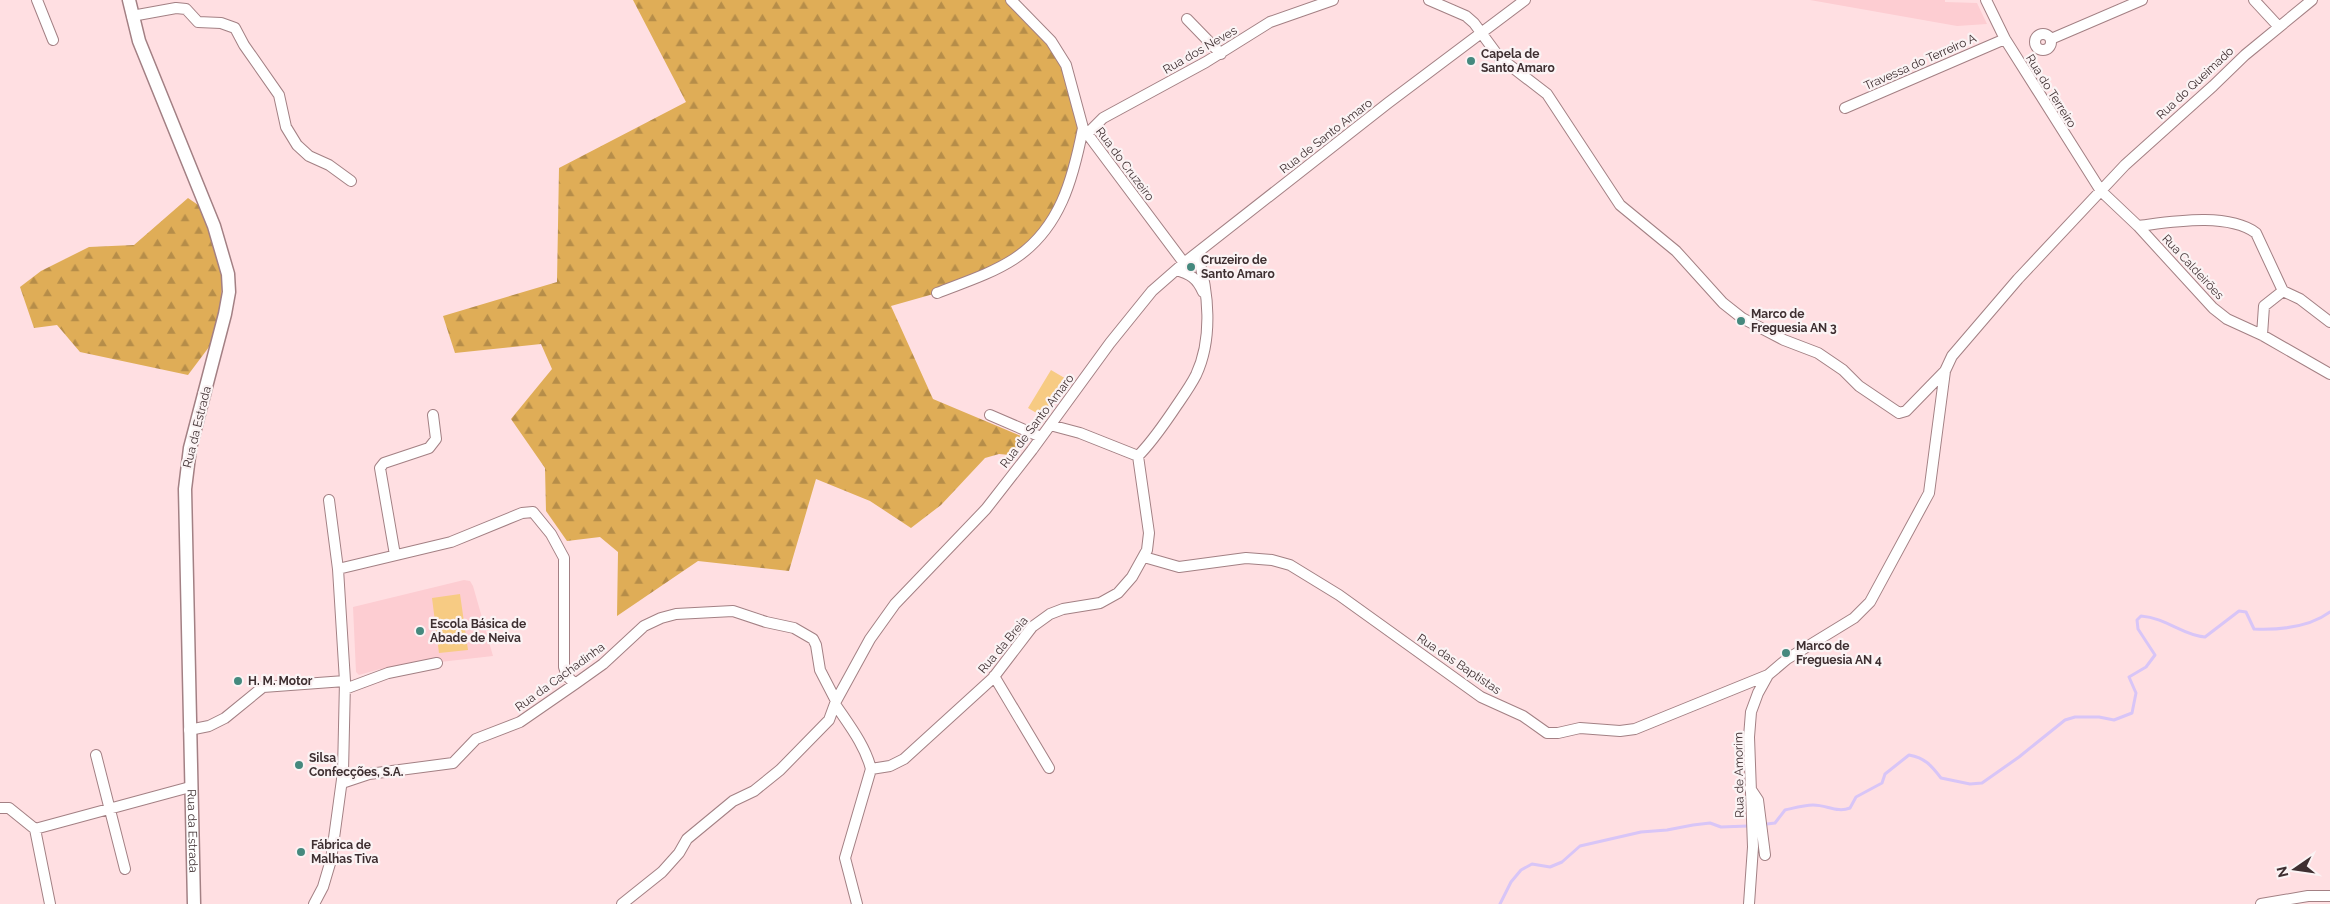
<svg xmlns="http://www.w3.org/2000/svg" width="2330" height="904" font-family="Raleway,sans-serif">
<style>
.built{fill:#fdcdd2}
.green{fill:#f7cb83}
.forest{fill:url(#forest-firs)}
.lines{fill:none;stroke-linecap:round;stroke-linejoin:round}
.stream{stroke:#d8c5f7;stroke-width:3}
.minor-casing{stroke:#a38084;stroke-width:12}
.major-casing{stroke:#a38084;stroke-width:15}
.minor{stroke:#fff;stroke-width:10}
.major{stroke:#fff;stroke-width:12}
.poi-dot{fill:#45897e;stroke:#fbf3f4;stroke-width:2}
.labels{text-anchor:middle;stroke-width:4.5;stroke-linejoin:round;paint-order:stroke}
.street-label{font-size:12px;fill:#3e2f31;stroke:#fbf3f4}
.poi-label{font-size:12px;font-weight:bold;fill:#3e2f31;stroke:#fbf3f4;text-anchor:start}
</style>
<defs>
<pattern id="forest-firs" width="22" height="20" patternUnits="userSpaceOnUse" patternTransform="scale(1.25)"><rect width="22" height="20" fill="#dfad57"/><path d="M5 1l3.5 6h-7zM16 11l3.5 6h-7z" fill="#b68d49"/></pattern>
</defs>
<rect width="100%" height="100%" fill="#ffdfe2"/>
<path class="built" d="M 1810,0 L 1945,0 L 1945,2 L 1977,3 L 1987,24 L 1957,26 Z
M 464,580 L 470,581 L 473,586 L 493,656 L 440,662 L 435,658 L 428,662 L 382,673 L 380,669 L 359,675 L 356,672 L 353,607 Z"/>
<path class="green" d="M 1051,370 L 1068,380 L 1045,418 L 1028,408 Z
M 460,594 L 468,650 L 439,653 L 432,598 Z"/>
<path class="forest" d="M 633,0 L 1011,0 L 1066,65 L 1083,128 L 1059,209 L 1014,259 L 937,293 L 891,306 L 933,399 L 1021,436 L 1022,442 L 1010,455 L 999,454 L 985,458 L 941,505 L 911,528 L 870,501 L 816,479 L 789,571 L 698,561 L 617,616 L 618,552 L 600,537 L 567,541 L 546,511 L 545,468 L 511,419 L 552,369 L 541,344 L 455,353 L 443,316 L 557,282 L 559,168 L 686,102 Z
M 188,198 L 204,209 L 224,263 L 218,335 L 188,375 L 80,352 L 57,325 L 34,328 L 20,287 L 41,271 L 89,247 L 134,245 Z"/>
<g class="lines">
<path class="stream" d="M 1767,824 L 1775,823 L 1785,810 C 1794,808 1804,805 1813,805 C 1827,805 1837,813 1850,808 L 1856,797 L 1882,783 L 1885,774 L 1909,755 C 1925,758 1931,765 1941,778 L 1970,784 L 1982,783 L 2019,757 L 2065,720 L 2075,717 L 2099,717 L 2114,720 L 2132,713 L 2136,693 L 2129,677 L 2146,667 L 2155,655 L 2138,629 L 2137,620 L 2141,616 C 2167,618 2182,635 2205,637 L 2239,611 L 2246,612 L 2254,629 C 2279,630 2310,627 2330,612
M 1500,904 L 1511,882 L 1521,870 L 1532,864 L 1550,867 L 1562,862 L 1580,846 L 1641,832 L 1667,830 L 1693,825 L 1710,823 L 1721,827 L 1748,826"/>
<defs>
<path id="minor" d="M 37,0 L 53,40
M 1011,0 L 1051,41 L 1066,65 L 1083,128 L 1184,263
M 1429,0 L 1466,16 L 1474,23 L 1499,57 L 1547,94 L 1620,205 L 1676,251 L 1723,303 L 1742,318 L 1784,340 L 1818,353 L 1843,370 L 1859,386 L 1899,413 L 1906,411 L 1945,371
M 1986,0 L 2005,39 L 2101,191 L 2138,226 L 2213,308 L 2227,319 L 2262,335 L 2330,374
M 2254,0 L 2279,27
M 132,16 L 176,8 L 186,9 L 198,22 L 221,23 L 235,28 L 244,45 L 279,95 L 286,127 L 297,145 L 309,156 L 329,165 L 351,181
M 1187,19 L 1221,54
M2035 42a8 8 0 1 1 16 0a8 8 0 1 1-16 0Z
M 2051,39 L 2142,0
M 1845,108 L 2005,39
M 1087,134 L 1103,118 L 1206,62 L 1270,22 L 1333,0
M 2138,226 C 2171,222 2227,212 2256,233 L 2283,291 L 2264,306 L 2262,335
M 1176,270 C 1190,274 1197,278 1203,292
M 2283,291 L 2300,299 L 2330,322
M 937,293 C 962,283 991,274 1014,259 C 1060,229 1073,179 1083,128
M 990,415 L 1041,437
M 1138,456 C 1152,442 1162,427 1173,411 C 1181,399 1190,387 1196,375 C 1213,339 1209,291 1197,254
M 395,555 L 380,468 L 384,463 L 429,448 L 436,439 L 433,415
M 1144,557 L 1179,567 L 1246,558 L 1272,560 L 1290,565 L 1339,595 L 1481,697 L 1523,716 L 1547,733 L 1558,733 L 1580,728 L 1620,731 L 1635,729 L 1768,675
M 338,569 L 451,542 L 522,513 L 533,512 L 551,534 L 564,558 L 564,667 L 567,676 L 575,684
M 994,676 L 1049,768
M 345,689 L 388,673 L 437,663
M 835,704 C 849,725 865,745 871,769 L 845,858 L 857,904
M 189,730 L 209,726 L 225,718 L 263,687 L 345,681
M 96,755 L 125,869
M 871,769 L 890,766 L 904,759 L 993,678 L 1032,627 L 1050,614 L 1063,609 L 1100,603 L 1118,593 L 1132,577 L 1147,550 L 1149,533 L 1138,456 L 1080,433 L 1050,425
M 342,783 L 369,774 L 453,763 L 476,739 L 520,722 L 575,684 L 603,664 L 644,626 L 661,618 L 676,614 L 733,611 L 766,622 L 794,628 L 813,639 L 816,645 L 820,670 L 836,701
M 1750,788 L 1758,800 L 1765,855
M 0,808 L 9,808 L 35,829 L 50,904
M 35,829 L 190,787
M 314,904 L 323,887 L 331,860 L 343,772 L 345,681 L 338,569 L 329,500
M 622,904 L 662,872 L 679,853 L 687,839 L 733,801 L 754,791 L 780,770 L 829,720 L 836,701 L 870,639 L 895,604 L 986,509 L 1032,450 L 1110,343 L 1152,291 L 1184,263 L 1388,103 L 1525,0
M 1749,904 L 1753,847 L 1749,737 L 1751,712 L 1758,693 L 1768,675 L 1787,659 L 1854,618 L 1870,602 L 1929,493 L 1945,371 L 1952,356 L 2018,279 L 2125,165 L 2213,86 L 2245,55 L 2312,0
M 2261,904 L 2308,896 L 2330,896"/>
<g id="major">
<path id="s1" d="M 129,0 L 139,41 L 214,226 L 228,274 L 229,292 L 225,314 L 190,448 L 185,489 L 194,904"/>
</g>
</defs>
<use href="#minor" class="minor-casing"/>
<use href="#major" class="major-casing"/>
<use href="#minor" class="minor"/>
<use href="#major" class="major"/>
</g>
<g class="poi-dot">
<circle cx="1471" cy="61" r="5"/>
<circle cx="1191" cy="267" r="5"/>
<circle cx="1741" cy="321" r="5"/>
<circle cx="420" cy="631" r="5"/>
<circle cx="1786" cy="653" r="5"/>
<circle cx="238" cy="681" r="5"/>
<circle cx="299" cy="765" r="5"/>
<circle cx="301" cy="852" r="5"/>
</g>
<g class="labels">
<g class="street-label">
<text transform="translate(1200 50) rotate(-30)" y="4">Rua dos Neves</text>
<text transform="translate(1920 62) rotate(-24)" y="4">Travessa do Terreiro A</text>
<text transform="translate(2195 83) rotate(-43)" y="4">Rua do Queimado</text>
<text transform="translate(2051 91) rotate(58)" y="4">Rua do Terreiro</text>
<text transform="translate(1326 136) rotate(-38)" y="4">Rua de Santo Amaro</text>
<text transform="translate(1125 164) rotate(53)" y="4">Rua do Cruzeiro</text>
<text transform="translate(2193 267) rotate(47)" y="4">Rua Caldeirões</text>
<text transform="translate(1037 421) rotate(-53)" y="4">Rua de Santo Amaro</text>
<text transform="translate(197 427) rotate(-76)" y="4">Rua da Estrada</text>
<text transform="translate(1003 645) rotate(-50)" y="4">Rua da Breia</text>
<text transform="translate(1459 664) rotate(34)" y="4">Rua das Baptistas</text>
<text transform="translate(560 677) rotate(-36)" y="4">Rua da Cachadinha</text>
<text transform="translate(1739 775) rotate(-91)" y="4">Rua de Amorim</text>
<text dy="4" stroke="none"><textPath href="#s1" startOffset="854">Rua da Estrada</textPath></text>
</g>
<g class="poi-label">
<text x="1481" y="58">Capela de<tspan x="1481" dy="14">Santo Amaro</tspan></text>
<text x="1201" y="264">Cruzeiro de<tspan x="1201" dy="14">Santo Amaro</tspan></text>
<text x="1751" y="318">Marco de<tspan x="1751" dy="14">Freguesia AN 3</tspan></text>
<text x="430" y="628">Escola Básica de<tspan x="430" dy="14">Abade de Neiva</tspan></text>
<text x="1796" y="650">Marco de<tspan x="1796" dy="14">Freguesia AN 4</tspan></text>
<text x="248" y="685">H. M. Motor</text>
<text x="309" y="762">Silsa<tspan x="309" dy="14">Confecções, S.A.</tspan></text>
<text x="311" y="849">Fábrica de<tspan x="311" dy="14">Malhas Tiva</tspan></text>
</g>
</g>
<g transform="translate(2295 869) rotate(257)" stroke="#fbf3f4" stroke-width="4" paint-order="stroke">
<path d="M0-4L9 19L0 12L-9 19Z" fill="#3e2f31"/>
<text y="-8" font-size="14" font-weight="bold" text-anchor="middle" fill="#3e2f31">N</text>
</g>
</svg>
